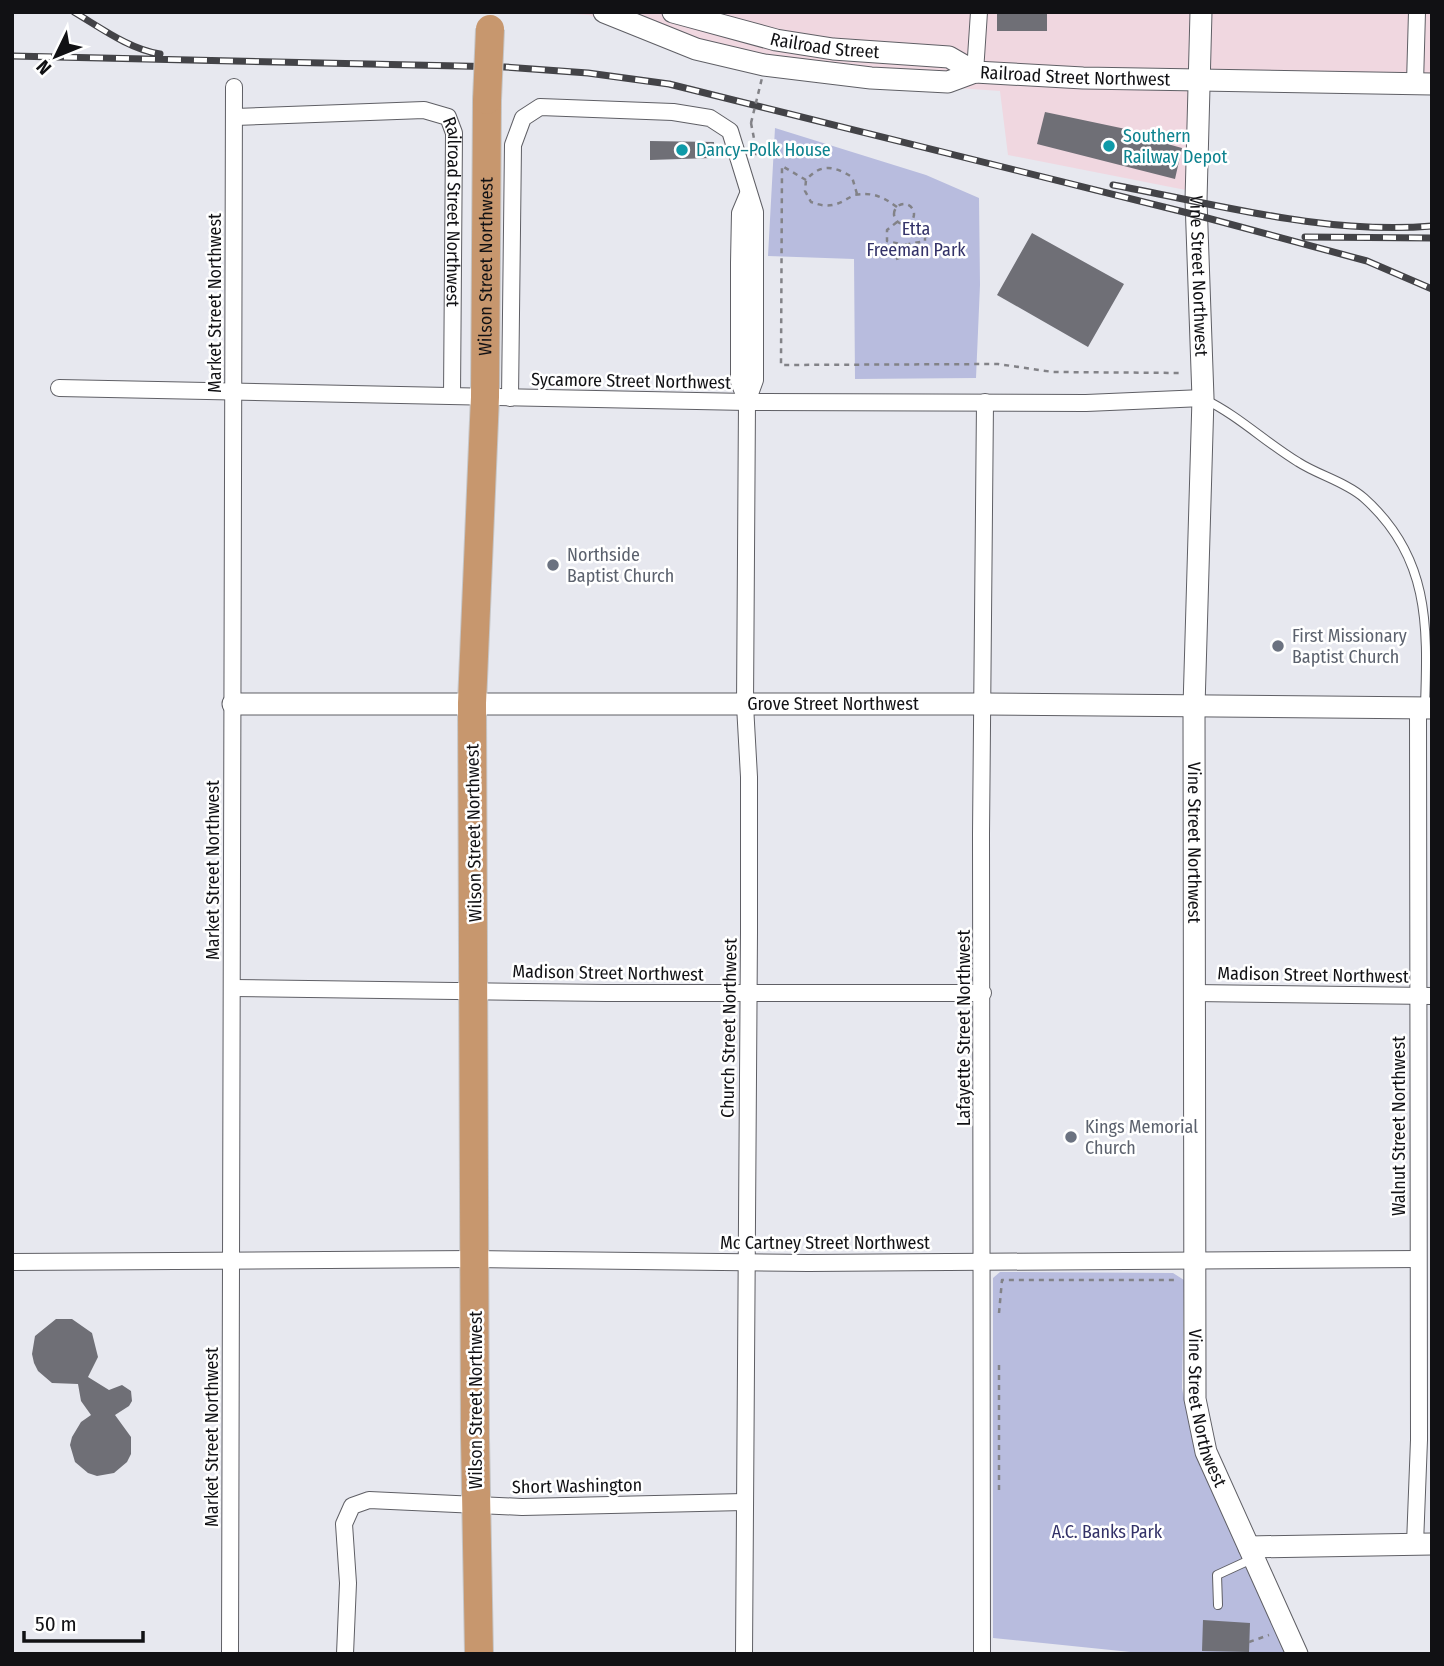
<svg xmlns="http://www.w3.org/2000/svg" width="1444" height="1666" font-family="'Fira Sans Condensed',sans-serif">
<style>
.commercial{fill:#f0d7e0}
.green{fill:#b8bcde}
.building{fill:#6f6f76}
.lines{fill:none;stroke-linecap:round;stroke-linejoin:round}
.service-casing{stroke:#5f5f65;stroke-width:10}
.minor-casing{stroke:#5f5f65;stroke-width:18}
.tertiary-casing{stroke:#5f5f65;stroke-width:23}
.trunk-casing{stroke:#c6c6c7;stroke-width:30}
.path{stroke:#828287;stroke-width:2.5;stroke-dasharray:5 5;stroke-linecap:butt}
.service{stroke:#fff;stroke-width:8}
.minor{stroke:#fff;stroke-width:16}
.tertiary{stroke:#fff;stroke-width:21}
.trunk{stroke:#c7976e;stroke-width:28}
.rail-casing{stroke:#434347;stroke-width:7}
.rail{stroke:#fff;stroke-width:4.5;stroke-dasharray:13;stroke-linecap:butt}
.trunk-bridge-casing{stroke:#c6c6c7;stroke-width:30;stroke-linecap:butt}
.path-bridge{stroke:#828287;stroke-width:2.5;stroke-dasharray:5 5;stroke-linecap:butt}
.trunk-bridge{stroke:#c7976e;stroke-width:28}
.culture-dot{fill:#0f9aa8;stroke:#fff;stroke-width:2.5}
.worship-dot{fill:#6b7280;stroke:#fff;stroke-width:2.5}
.labels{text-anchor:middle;stroke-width:5;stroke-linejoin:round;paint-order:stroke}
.street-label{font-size:18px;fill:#111114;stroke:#fff}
.culture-label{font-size:18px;fill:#0d838f;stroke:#fff;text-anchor:start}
.park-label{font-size:18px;fill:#333268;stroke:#fff}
.worship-label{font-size:18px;fill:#5b616d;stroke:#fff;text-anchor:start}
</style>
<rect width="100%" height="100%" fill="#e7e8ef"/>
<path class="commercial" d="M 547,12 L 1432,12 L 1432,91 L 1208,91 L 1206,194 L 1008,155 L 1000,91 L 789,76 L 646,39 L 589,15 Z"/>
<path class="green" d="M 775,128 L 926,175 L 979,198 L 980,285 L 976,378 L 855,379 L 854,259 L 768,256 Z
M 1000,1272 L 1173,1273 L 1184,1280 L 1182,1388 L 1194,1449 L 1287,1654 L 1150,1654 L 993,1638 L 993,1278 Z"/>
<path class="building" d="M 997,12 L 1047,12 L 1047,31 L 997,31 Z
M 1045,112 L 1154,135 L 1153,140 L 1182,148 L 1175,179 L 1037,144 Z
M 650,141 L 714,142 L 712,158 L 650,160 Z
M 1032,233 L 1124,284 L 1088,347 L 997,295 Z
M 56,1319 L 72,1319 L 92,1333 L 98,1357 L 88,1377 L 109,1390 L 122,1385 L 131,1391 L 132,1401 L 129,1406 L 115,1415 L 131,1437 L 131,1454 L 127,1462 L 114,1473 L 97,1476 L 88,1473 L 75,1462 L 70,1445 L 72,1437 L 81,1422 L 91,1415 L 81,1401 L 78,1384 L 52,1383 L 38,1371 L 34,1363 L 32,1354 L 35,1336 Z
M 1203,1620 L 1250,1623 L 1249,1652 L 1202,1651 Z"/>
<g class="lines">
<defs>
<path id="service" d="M 1204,399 C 1239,416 1265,442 1298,462 C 1318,475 1346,482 1364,498 C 1429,556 1428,624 1425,705
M 1218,1605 L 1217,1575 L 1254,1558"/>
<g id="minor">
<path d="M 975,72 L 979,12"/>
<path d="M 1415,83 L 1417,12"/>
<path id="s1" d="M 235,117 L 424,110 L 448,117 L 454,133 L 452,396"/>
<path d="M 59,388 L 747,402 L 1086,403 L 1203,398"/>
<path d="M 510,398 L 513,145 L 523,118 L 540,107 L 673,112 L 710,118 L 730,131 L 755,212 L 755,380 L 747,402 L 745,705 L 749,777 L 749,932 L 744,1654"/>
<path d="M 747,402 L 739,382 L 739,263 L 740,213 L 748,194"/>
<path d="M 232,988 L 606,993 L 983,993"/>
<path d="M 1194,993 L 1432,996"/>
<path d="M 12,1262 L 474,1259 L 808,1263 L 1418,1259"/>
<path d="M 1415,1544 L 1419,1440 L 1418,709"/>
<path d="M 230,1654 L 234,87"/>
<path d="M 345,1654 L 348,1583 L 344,1524 L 352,1506 L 369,1500 L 522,1507 L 744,1502"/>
<path d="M 982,1654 L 981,834 L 985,402"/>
</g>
<g id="tertiary">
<path id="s2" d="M 604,12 L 696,49 L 764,65 L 871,78 L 948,82 L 975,72 L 1083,78 L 1432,84"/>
<path id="s3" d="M 673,12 L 776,40 L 833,49 L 949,57 L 975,72"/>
<path id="s4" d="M 1201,12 L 1196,200 L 1203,398 L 1194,707 L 1195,1399 L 1206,1452 L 1297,1654"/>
<path id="s5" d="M 233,704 L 984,704 L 1432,708"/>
<path d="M 1249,1547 L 1432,1544"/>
</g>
<g id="trunk">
<path id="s6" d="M 479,1654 L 475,1438 L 472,703 L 485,397 L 487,100"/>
</g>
</defs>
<use href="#service" class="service-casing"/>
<use href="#minor" class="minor-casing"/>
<use href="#tertiary" class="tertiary-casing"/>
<use href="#trunk" class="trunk-casing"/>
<path class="path" d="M 751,123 L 757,154 L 755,154
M 806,180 L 782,166 L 781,365 L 998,364 L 1053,372 L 1183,373
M 857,194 L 852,177 C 834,166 821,163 806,180 L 805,191 L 811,202 C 830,209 837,205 854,195 C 872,192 882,196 897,207
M894 214a10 10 0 1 1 20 0a10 10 0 1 1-20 0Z
M 897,222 L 887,230 L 887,241 L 904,245
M 896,259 L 902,257 L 904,245 L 925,241 L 925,228 L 929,228
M 999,1313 L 1002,1280 L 1175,1280
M 999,1365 L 999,1492
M 1249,1642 L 1269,1635"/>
<use href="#service" class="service"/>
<use href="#minor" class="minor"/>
<use href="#tertiary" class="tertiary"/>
<use href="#trunk" class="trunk"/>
<defs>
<path id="rail" d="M 74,12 C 101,28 129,49 160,54
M 12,56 L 505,67 L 588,73 L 669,84 L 1196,215 L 1367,261 L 1432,289
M 1113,185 C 1216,204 1326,235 1432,226
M 1305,237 L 1432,238"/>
</defs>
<use href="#rail" class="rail-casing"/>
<use href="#rail" class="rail"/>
<defs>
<path id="trunk-bridge" d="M 487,100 L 490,29"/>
</defs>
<use href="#trunk-bridge" class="trunk-bridge-casing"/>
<path class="path-bridge" d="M 751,123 L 762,78"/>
<use href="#trunk-bridge" class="trunk-bridge"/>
</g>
<g class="culture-dot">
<circle cx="1109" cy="146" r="7"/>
<circle cx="682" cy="150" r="7"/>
</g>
<g class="worship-dot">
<circle cx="553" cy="565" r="7"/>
<circle cx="1278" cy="646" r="7"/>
<circle cx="1071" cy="1137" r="7"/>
</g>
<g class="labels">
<g class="street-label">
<text dy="6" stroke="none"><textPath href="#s3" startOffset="156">Railroad Street</textPath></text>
<text dy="6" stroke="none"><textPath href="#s2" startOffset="483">Railroad Street Northwest</textPath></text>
<text dy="6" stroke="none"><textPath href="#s1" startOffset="310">Railroad Street Northwest</textPath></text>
<text dy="6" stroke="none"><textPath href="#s6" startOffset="1388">Wilson Street Northwest</textPath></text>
<text dy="6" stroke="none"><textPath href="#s4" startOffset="264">Vine Street Northwest</textPath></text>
<text transform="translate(215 303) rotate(-90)" y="6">Market Street Northwest</text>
<text transform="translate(631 381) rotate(1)" y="6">Sycamore Street Northwest</text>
<text dy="6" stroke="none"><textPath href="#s5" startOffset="600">Grove Street Northwest</textPath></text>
<text transform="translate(474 833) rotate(-91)" y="6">Wilson Street Northwest</text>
<text dy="6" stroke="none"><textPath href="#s4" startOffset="831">Vine Street Northwest</textPath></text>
<text transform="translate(213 870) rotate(-90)" y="6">Market Street Northwest</text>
<text transform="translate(608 973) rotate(1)" y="6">Madison Street Northwest</text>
<text transform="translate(1313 975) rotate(1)" y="6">Madison Street Northwest</text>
<text transform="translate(729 1028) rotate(-89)" y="6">Church Street Northwest</text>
<text transform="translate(964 1028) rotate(-90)" y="6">Lafayette Street Northwest</text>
<text transform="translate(1399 1126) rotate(-90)" y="6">Walnut Street Northwest</text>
<text x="825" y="1249">Mc Cartney Street Northwest</text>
<text transform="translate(476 1400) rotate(-90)" y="6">Wilson Street Northwest</text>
<text dy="6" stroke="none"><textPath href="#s4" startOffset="1398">Vine Street Northwest</textPath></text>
<text transform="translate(212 1437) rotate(-90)" y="6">Market Street Northwest</text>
<text transform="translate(577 1486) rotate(-1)" y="6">Short Washington</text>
</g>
<g class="culture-label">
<text x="1123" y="142">Southern<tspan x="1123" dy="21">Railway Depot</tspan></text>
<text x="696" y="156">Dancy–Polk House</text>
</g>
<g class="park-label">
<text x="916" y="235">Etta<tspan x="916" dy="21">Freeman Park</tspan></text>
<text x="1107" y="1538">A.C. Banks Park</text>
</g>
<g class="worship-label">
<text x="567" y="561">Northside<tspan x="567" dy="21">Baptist Church</tspan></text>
<text x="1292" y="642">First Missionary<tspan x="1292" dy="21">Baptist Church</tspan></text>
<text x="1085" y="1133">Kings Memorial<tspan x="1085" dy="21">Church</tspan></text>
</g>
</g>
<rect width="1444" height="1666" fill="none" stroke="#111114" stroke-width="28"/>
<g transform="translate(56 56) rotate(227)" stroke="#ffffff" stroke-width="5" paint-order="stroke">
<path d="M0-5L12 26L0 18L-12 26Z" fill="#111114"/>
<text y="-10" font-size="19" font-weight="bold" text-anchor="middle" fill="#111114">N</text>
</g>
<path d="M24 1631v10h119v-10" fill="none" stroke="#111114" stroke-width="3.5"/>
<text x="35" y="1631" font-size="21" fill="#111114" stroke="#ffffff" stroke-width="5" paint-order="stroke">50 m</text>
</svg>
